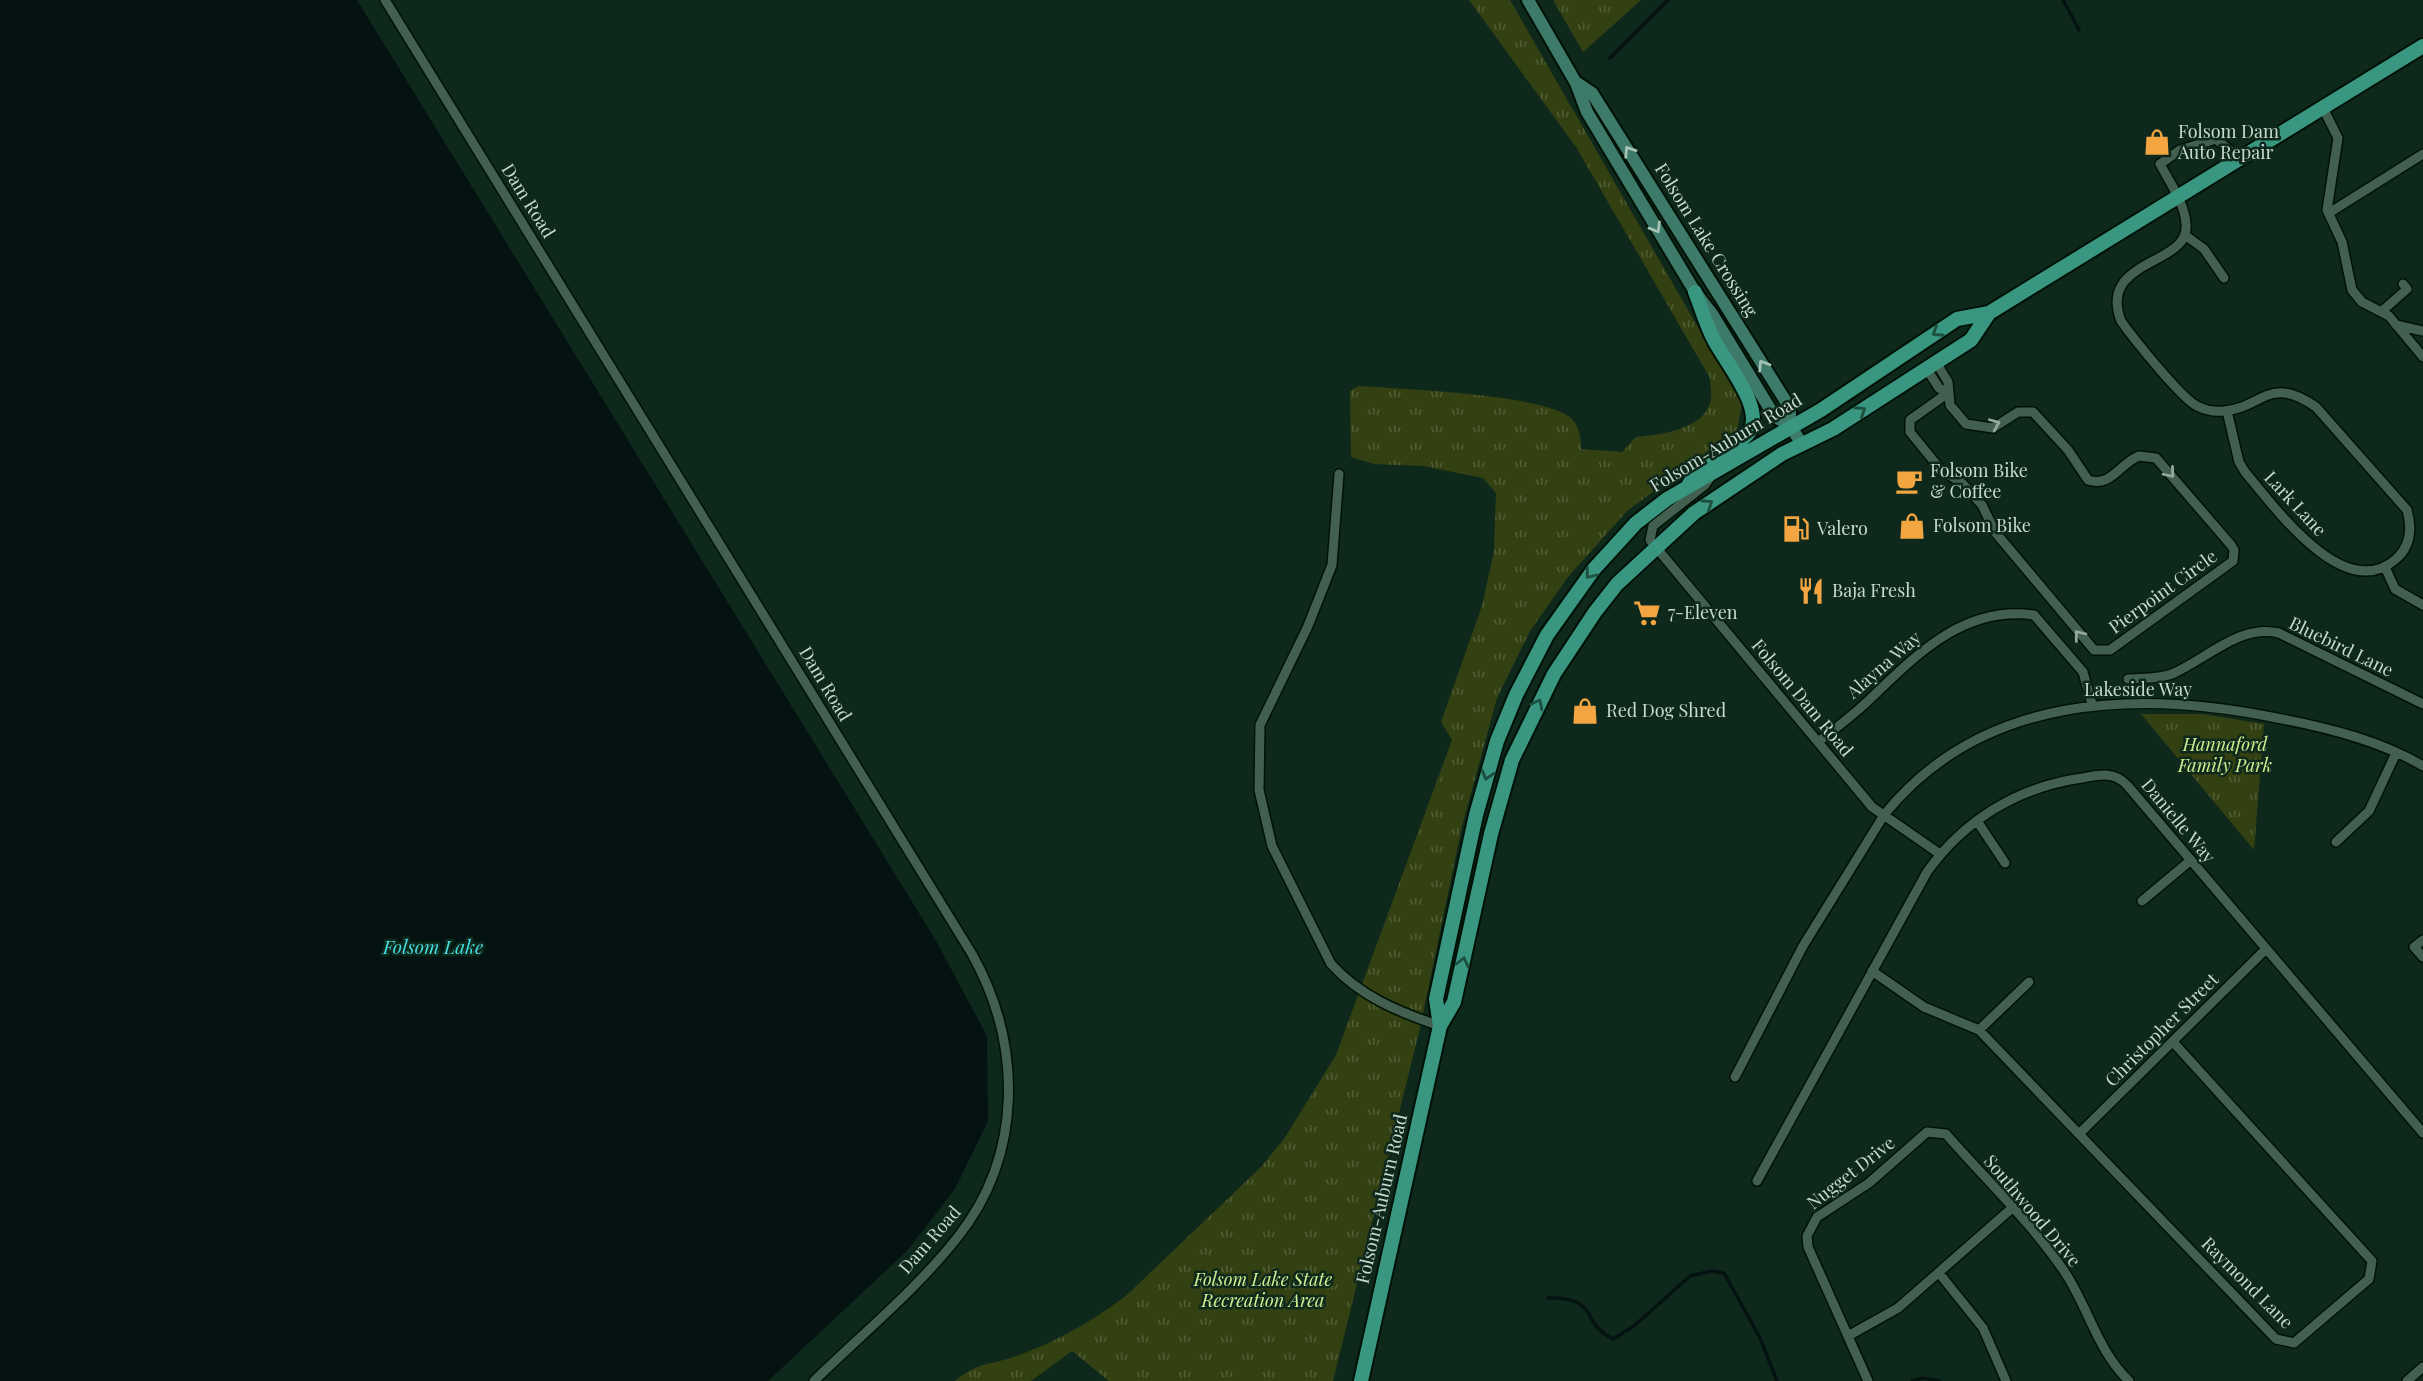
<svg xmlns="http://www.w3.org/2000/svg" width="2423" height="1381" font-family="'Playfair Display',serif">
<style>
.park{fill:url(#park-tufts)}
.water{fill:#051212}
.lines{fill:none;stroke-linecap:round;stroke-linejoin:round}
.stream{stroke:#051212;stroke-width:3.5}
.street-casing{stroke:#001106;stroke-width:12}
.secondary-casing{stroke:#001106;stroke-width:16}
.primary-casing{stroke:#001106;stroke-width:18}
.street{stroke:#435f50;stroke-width:9}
.secondary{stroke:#3e7a69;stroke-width:12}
.primary{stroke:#389681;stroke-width:14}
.oneway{stroke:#a6c1b6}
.oneway2{stroke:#1d4f3f}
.oneway3{stroke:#93a89d}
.labels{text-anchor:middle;stroke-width:5;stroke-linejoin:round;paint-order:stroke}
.poi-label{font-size:18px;fill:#c9d9d0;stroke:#0e291c;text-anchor:start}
.street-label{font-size:18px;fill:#c9d9d0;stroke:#0e291c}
.park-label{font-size:18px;font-style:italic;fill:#d0ef90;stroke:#0e291c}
.water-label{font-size:19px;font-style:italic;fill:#43dde0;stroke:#0e291c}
</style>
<defs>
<pattern id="park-tufts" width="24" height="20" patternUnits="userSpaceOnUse" patternTransform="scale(1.75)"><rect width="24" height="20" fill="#334011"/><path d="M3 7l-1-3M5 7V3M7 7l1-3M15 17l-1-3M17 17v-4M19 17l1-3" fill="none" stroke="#4f5b33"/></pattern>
</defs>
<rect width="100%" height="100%" fill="#0e291c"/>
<path class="park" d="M 1469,0 L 1510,0 L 1742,404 L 1737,430 L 1627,511 L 1568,577 L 1530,631 L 1497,698 L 1462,826 L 1420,1028 L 1333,1381 L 1109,1381 L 1072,1351 L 1031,1381 L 955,1381 C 980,1361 987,1366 1014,1357 C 1054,1343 1096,1320 1129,1293 L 1261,1167 L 1284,1139 L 1336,1055 L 1452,740 L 1441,722 L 1482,606 L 1494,551 L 1496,493 L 1483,478 L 1423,466 L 1374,464 L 1351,457 L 1350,391 L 1359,386 C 1398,389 1548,394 1572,419 C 1580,427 1581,439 1581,449 L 1622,452 L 1636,437 C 1659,435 1705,430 1711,400 C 1712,393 1710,384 1710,378 L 1576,147 Z
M 1553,0 L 1641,0 L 1583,52 Z
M 2141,714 L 2202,714 L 2264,724 L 2254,850 Z"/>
<path class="water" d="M 0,0 L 357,0 L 935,939 L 987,1036 L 988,1121 L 955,1189 L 907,1251 L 768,1381 L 0,1381 Z"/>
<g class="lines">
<path class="stream" d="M 2063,0 L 2079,30
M 1610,58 L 1668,0
M 1548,1298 C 1601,1297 1580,1324 1613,1339 L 1634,1326 L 1690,1276 L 1712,1271 L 1724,1273 L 1760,1338 L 1777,1381
M 1912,1381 L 1923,1378 L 1939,1381"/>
<defs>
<path id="street" d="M 385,0 L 972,954 C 1022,1044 1024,1154 957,1238 C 916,1290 861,1335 814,1381
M 2322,106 L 2338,138 L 2327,210 L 2342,242 L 2352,290 L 2362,302 L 2389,316 L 2423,357
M 2329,213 L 2423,154
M 2185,235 L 2204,249 L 2224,278
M 2381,312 L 2407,289 L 2403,284
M 2396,325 L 2423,331
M 1936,362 L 1948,382 L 1950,405 L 1966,424 L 1993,428 L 2018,412 L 2033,412 L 2068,450 L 2088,480 C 2111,488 2120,463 2139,456 L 2156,458 L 2231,545 L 2234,550 L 2233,561 L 2110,650 L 2094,650 L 1995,532 L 1982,505 L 1962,483 L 1941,470 L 1910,432 L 1910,420 L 1948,393
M 1926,368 L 1939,388 L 1948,393
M 2227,411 L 2239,462 L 2245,472 C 2274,506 2344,605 2396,559 C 2411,546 2412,528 2407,510 L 2316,407 C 2268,374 2263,408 2224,411 C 2216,412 2205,410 2197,406 C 2181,398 2133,338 2121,321 C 2097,258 2191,266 2186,224 C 2185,204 2169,181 2160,164 L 2180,150 L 2216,139 L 2238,157
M 1339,474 L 1332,565 L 1308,626 L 1260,725 L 1259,790 L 1272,846 L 1331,964 C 1361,997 1399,1012 1440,1026
M 1712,475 L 1705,485 L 1653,526 L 1650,540 L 1872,807 L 1940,854
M 2385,567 L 2395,589 L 2423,605
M 2128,679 C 2142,678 2159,679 2172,674 C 2207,659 2239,624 2279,633 L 2423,704
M 1818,742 C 1835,729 1852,716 1868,701 C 1915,656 1963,605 2034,615 L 2083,672 L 2092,704
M 1977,821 L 2005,863
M 2336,842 L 2369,811 L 2396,753
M 2142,901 L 2191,860
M 2423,940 L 2414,947 L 2423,957
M 1872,971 L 1924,1007 L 1979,1030 L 2276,1339 L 2294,1343 L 2369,1279 L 2372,1261 L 2173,1042
M 1979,1030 L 2029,982
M 1735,1077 L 1803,946 L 1884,815 C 1982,693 2140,689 2282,719 C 2329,728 2381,741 2423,766
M 2080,1133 L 2266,949
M 1757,1181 L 1927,872 C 1964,820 2018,787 2082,778 C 2099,775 2114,771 2127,785 L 2423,1133
M 1939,1273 L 1983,1328 L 2006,1381
M 1848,1336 L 1898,1308 L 2011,1209
M 1868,1381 L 1808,1247 L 1807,1236 L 1817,1217 L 1869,1183 L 1927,1132 L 1946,1134 C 1986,1180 2033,1224 2066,1274 C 2089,1310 2098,1351 2129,1381
M 2407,1381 L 2423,1367"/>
<path id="secondary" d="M 1528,0 L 1576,83 L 1587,112 L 1695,292 L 1712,314 L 1775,417 L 1790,425
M 1577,83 L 1592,93 L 1790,408 L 1790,425 L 1801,443"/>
<path id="primary" d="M 1689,484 C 1706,456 1727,456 1747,435 C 1769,412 1724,361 1713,338 C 1706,324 1701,307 1695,292
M 1440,1026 L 1436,999 L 1476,815 L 1497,741 L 1516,695 L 1547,635 L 1594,569 L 1636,523 L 1667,499 L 1821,410 L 1957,319 L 1989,313 L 2423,46
M 1361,1381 L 1440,1026 L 1454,1002 L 1491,834 L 1512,760 L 1554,674 L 1595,612 L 1617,584 L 1694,513 L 1782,454 L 1833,429 L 1971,340 L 1989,313"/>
</defs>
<use href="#street" class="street-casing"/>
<use href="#secondary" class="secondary-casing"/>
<use href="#primary" class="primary-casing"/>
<use href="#street" class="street"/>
<use href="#secondary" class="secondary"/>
<use href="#primary" class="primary"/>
</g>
<defs><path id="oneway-chevron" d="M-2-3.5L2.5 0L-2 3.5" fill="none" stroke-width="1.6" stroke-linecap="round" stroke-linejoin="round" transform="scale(1.75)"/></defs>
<g class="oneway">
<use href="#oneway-chevron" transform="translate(1629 151) rotate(-123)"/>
<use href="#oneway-chevron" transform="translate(1656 228) rotate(59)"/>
<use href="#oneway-chevron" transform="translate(1763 365) rotate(-122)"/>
</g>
<g class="oneway2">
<use href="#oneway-chevron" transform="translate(1937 332) rotate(147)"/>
<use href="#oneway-chevron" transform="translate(1861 411) rotate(-33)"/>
<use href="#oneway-chevron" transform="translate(1708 504) rotate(-33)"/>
<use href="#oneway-chevron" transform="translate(1590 574) rotate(128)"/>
<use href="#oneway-chevron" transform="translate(1538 704) rotate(-63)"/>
<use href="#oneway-chevron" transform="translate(1487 775) rotate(106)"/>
<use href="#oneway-chevron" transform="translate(1463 962) rotate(-77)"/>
</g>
<g class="oneway3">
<use href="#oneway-chevron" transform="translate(1995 424) rotate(-23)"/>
<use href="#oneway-chevron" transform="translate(2170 473) rotate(50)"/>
<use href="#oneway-chevron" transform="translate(2079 635) rotate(-128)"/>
</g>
<defs>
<symbol id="shop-bare" viewBox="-9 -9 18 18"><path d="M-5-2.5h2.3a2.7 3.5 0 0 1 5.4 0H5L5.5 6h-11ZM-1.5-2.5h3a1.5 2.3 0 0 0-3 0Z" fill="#f2a541" stroke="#0e291c" stroke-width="2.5" paint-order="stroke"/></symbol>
<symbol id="cafe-bare" viewBox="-9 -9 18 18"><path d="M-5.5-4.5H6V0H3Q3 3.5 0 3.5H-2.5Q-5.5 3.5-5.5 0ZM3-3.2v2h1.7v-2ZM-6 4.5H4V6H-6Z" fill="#f2a541" stroke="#0e291c" stroke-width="2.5" paint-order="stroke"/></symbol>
<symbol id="fuel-bare" viewBox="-9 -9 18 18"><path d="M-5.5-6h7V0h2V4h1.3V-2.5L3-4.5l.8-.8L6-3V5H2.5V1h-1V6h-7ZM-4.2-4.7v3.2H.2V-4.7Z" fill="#f2a541" stroke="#0e291c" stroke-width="2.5" paint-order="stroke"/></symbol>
<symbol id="restaurant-bare" viewBox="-9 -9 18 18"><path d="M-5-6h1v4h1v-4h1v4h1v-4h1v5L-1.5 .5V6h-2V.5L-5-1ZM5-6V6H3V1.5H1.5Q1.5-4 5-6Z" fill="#f2a541" stroke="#0e291c" stroke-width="2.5" paint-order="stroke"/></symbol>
<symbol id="supermarket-bare" viewBox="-9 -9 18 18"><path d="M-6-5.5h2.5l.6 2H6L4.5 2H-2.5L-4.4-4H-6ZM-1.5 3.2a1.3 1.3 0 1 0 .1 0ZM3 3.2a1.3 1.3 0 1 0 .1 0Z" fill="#f2a541" stroke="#0e291c" stroke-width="2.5" paint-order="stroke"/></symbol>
</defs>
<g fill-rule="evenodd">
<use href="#shop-bare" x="2138" y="123" width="38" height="38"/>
<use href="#cafe-bare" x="1890" y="462" width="38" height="38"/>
<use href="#shop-bare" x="1893" y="507" width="38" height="38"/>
<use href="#fuel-bare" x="1777" y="510" width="38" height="38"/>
<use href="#restaurant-bare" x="1792" y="572" width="38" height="38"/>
<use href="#supermarket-bare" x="1628" y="594" width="38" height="38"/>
<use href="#shop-bare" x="1566" y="692" width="38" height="38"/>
</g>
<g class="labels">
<g class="poi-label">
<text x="2178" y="138">Folsom Dam<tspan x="2178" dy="21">Auto Repair</tspan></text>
<text x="1930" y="477">Folsom Bike<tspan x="1930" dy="21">&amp; Coffee</tspan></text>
<text x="1933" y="532">Folsom Bike</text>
<text x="1817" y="535">Valero</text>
<text x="1832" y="597">Baja Fresh</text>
<text x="1668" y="619">7-Eleven</text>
<text x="1606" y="717">Red Dog Shred</text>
</g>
<g class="street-label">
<text transform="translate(528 201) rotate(58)" y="6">Dam Road</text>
<text transform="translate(1706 240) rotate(58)" y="6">Folsom Lake Crossing</text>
<text transform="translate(1726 443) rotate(-31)" y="6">Folsom-Auburn Road</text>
<text transform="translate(2295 504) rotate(47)" y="6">Lark Lane</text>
<text transform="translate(2163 592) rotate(-36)" y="6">Pierpoint Circle</text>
<text transform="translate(2341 647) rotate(26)" y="6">Bluebird Lane</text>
<text transform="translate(1884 665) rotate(-41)" y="6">Alayna Way</text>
<text transform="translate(825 684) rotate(59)" y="6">Dam Road</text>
<text x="2138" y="696">Lakeside Way</text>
<text transform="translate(1802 698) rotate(50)" y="6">Folsom Dam Road</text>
<text transform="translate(2178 821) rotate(50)" y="6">Danielle Way</text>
<text transform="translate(2162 1030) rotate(-45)" y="6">Christopher Street</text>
<text transform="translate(1851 1173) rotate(-38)" y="6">Nugget Drive</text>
<text transform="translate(1382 1199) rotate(-77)" y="6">Folsom-Auburn Road</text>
<text transform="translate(2032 1211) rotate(50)" y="6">Southwood Drive</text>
<text transform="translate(930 1240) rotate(-49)" y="6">Dam Road</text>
<text transform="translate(2247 1283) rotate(45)" y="6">Raymond Lane</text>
</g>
<g class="park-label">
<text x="2225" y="751">Hannaford<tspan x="2225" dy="21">Family Park</tspan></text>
<text x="1263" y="1286">Folsom Lake State<tspan x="1263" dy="21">Recreation Area</tspan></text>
</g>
<g class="water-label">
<text x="433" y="954">Folsom Lake</text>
</g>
</g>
</svg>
